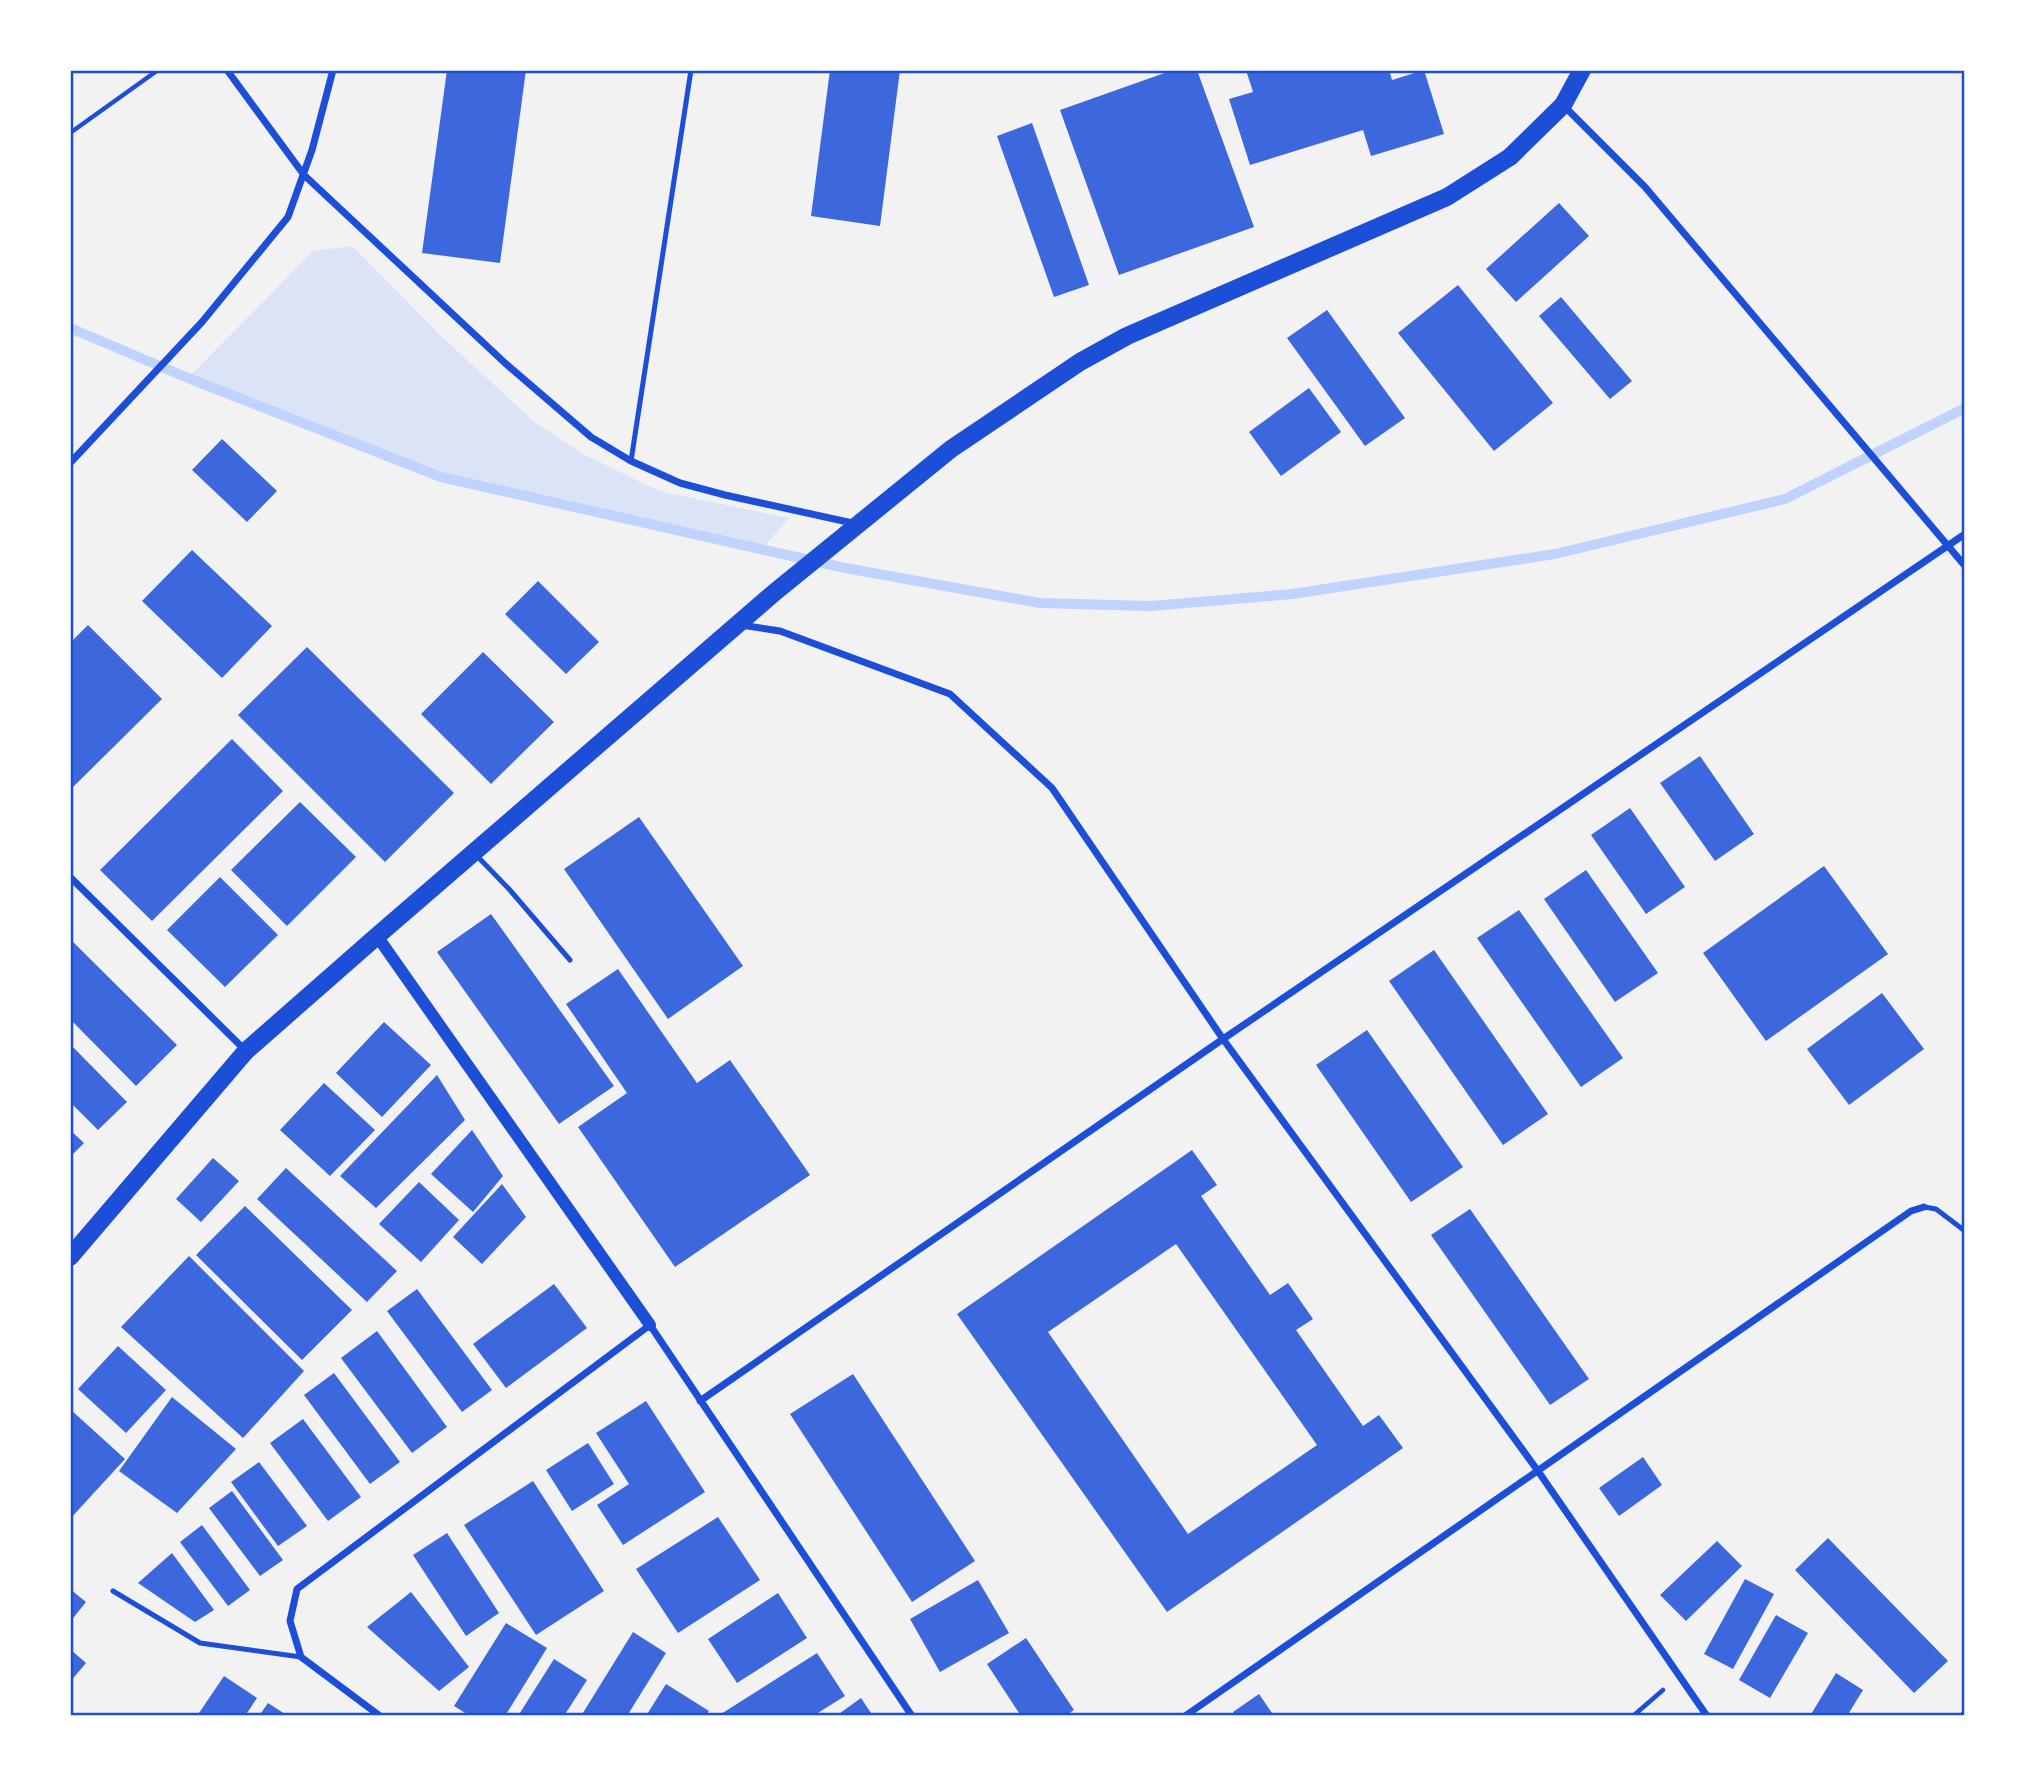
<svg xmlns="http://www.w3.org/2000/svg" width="2035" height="1786" font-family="Poppins,sans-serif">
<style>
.green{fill:#dbe4f7}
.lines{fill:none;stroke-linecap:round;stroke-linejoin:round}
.stream{stroke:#bfd3fe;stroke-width:10}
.building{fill:#3d67dc;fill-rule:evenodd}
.path{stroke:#1d4ed8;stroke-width:4.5}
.service{stroke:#1d4ed8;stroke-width:5}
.minor{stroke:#1d4ed8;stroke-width:7}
.tertiary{stroke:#1d4ed8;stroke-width:12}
.primary{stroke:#1d4ed8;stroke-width:18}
.neatline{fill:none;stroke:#1d4ed8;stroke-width:2.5}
</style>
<rect width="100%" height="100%" fill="#f2f2f2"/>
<path class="green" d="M 352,246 L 443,338 L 537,424 L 585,455 L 659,491 L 789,518 L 762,549 L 441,477 L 188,378 L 313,251 Z"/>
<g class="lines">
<path class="stream" d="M 70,328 L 188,378 L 441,477 L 845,568 L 1040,603 L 1151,606 L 1292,594 L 1555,554 L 1785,499 L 1965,408"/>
</g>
<path class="building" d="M 447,70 L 526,70 L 500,263 L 422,253 Z
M 830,70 L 900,70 L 880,226 L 811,216 Z
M 1173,70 L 1197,70 L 1254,227 L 1119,275 L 1060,110 Z
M 1246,70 L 1389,70 L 1392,80 L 1424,70 L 1444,134 L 1371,156 L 1363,130 L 1250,165 L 1229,99 L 1253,92 Z
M 1032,123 L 1089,285 L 1054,297 L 997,136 Z
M 1559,203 L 1589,236 L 1516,302 L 1486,269 Z
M 1458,285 L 1553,403 L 1494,451 L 1398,333 Z
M 1561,297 L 1632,381 L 1610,399 L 1539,316 Z
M 1327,310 L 1405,418 L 1365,446 L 1287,338 Z
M 1309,388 L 1341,432 L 1281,476 L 1249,432 Z
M 222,439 L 277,491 L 247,522 L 192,470 Z
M 192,550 L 272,626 L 222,678 L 142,601 Z
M 538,581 L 599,642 L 566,674 L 505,614 Z
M 88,625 L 162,699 L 70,790 L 70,643 Z
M 307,647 L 454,793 L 385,862 L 238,715 Z
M 483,652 L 554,722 L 491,784 L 421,714 Z
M 232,739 L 283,791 L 152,921 L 100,870 Z
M 1700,756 L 1754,834 L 1715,861 L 1660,783 Z
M 300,802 L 356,857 L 287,926 L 231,870 Z
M 1630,808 L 1685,887 L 1646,914 L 1591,835 Z
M 639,817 L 743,966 L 668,1019 L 564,869 Z
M 1824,866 L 1888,954 L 1766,1041 L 1703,953 Z
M 1586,870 L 1658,973 L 1615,1002 L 1544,899 Z
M 220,877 L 278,935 L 225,987 L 167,930 Z
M 1519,910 L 1623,1058 L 1581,1087 L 1477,938 Z
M 491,914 L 614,1086 L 559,1124 L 437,952 Z
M 70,939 L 177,1045 L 136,1086 L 70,1019 Z
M 1434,950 L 1548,1114 L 1503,1145 L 1389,981 Z
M 618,969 L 697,1083 L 730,1060 L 810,1175 L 675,1267 L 578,1127 L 627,1093 L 566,1004 Z
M 1882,993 L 1924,1049 L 1849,1105 L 1807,1049 Z
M 384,1022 L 431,1065 L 382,1117 L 336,1073 Z
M 1367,1030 L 1463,1167 L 1411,1202 L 1316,1065 Z
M 70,1044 L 127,1102 L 98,1130 L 70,1102 Z
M 437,1075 L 465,1120 L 376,1208 L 340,1176 Z
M 324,1083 L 375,1130 L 330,1176 L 280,1130 Z
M 70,1130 L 84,1143 L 70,1157 Z
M 472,1130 L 503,1176 L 473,1212 L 431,1174 Z
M 1192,1150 L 1217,1185 L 1201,1196 L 1270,1295 L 1288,1283 L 1313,1319 L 1296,1330 L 1363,1426 L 1379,1415 L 1403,1448 L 1167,1612 L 957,1314 ZM 1176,1244 L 1317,1445 L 1188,1534 L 1048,1332 Z
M 213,1158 L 239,1181 L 201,1222 L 176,1199 Z
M 286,1168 L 397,1271 L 367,1302 L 257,1199 Z
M 419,1182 L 459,1220 L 421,1262 L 379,1224 Z
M 502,1184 L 526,1217 L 482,1264 L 453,1237 Z
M 245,1206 L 352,1310 L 302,1360 L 196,1255 Z
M 1470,1209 L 1589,1379 L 1550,1405 L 1431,1235 Z
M 189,1256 L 304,1371 L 243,1438 L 121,1327 Z
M 554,1284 L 587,1328 L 506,1388 L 473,1344 Z
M 417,1289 L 492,1390 L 462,1412 L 387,1311 Z
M 377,1331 L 447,1427 L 412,1453 L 341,1358 Z
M 118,1346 L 166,1390 L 126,1433 L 78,1389 Z
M 334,1373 L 400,1462 L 370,1484 L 304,1395 Z
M 853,1374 L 975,1561 L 912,1602 L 790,1414 Z
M 172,1397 L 236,1449 L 177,1513 L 119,1471 Z
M 646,1401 L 705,1492 L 623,1545 L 597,1505 L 629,1484 L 596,1433 Z
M 70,1409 L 125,1459 L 70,1519 Z
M 303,1419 L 361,1497 L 328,1521 L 270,1443 Z
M 588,1443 L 614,1484 L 572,1511 L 546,1470 Z
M 1643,1457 L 1662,1485 L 1619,1516 L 1599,1488 Z
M 259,1462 L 307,1526 L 278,1546 L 231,1482 Z
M 533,1481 L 604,1591 L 536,1635 L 464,1525 Z
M 232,1491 L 283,1560 L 260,1576 L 209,1508 Z
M 718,1517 L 760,1580 L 678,1633 L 636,1569 Z
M 202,1525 L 250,1590 L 228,1606 L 180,1542 Z
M 447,1533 L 499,1613 L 466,1636 L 413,1555 Z
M 1828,1538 L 1948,1661 L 1914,1693 L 1795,1570 Z
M 1717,1541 L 1742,1566 L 1686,1621 L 1660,1595 Z
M 172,1553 L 214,1610 L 195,1622 L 138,1583 Z
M 1745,1579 L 1774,1594 L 1733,1669 L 1704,1654 Z
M 978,1580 L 1009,1633 L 940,1672 L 910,1619 Z
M 70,1589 L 86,1602 L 70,1622 Z
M 411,1592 L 469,1667 L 439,1691 L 367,1627 Z
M 778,1593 L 807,1638 L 737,1683 L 708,1639 Z
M 1776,1615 L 1808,1633 L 1770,1698 L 1739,1680 Z
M 506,1623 L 547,1648 L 505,1716 L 470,1716 L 454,1706 Z
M 633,1632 L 666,1653 L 627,1716 L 581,1716 Z
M 1026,1638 L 1074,1710 L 1065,1716 L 1021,1716 L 987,1664 Z
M 70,1649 L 86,1663 L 70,1682 Z
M 817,1653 L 845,1696 L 813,1716 L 723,1716 L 721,1714 Z
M 554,1659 L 587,1680 L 564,1716 L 518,1716 Z
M 1836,1673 L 1863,1690 L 1847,1716 L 1810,1716 Z
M 224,1676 L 257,1698 L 245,1716 L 197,1716 Z
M 666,1684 L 709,1711 L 706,1716 L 646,1716 Z
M 1259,1694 L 1274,1716 L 1236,1716 L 1233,1712 Z
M 861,1698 L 873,1716 L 836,1716 Z
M 268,1703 L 288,1716 L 259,1716 Z"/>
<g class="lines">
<path class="path" d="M 70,133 L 158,70
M 1633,1716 L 1663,1690"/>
<path class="service" d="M 631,461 L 691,70
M 476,855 L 509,889 L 570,960
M 1924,1207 L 1936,1209 L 1965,1231
M 113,1591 L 200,1643 L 301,1657"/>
<path class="minor" d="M 227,70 L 304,175 L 505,363 L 591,437 L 631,461 L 680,483 L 725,495 L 857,524
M 1563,105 L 1645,187 L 1965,566
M 70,463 L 202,322 L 288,217 L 312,150 L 333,70
M 741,625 L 780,631 L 950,694 L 1052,788 L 1223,1039 L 1538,1471 L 1707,1716
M 70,877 L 246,1051
M 700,1401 L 1223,1039 L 1965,534
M 380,1716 L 301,1657 L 290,1621 L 297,1589 L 650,1325 L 912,1716
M 1185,1716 L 1911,1211 L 1924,1207
M 1963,1716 L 1965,1713"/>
<path class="tertiary" d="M 377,936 L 650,1325"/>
<path class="primary" d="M 70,1257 L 246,1051 L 377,936 L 775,592 L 951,449 L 1080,362 L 1127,336 L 1447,197 L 1510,157 L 1563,105 L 1582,70"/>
</g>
<rect width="2035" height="1786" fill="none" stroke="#ffffff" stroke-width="144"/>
<rect x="72" y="72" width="1891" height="1642" class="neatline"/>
</svg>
